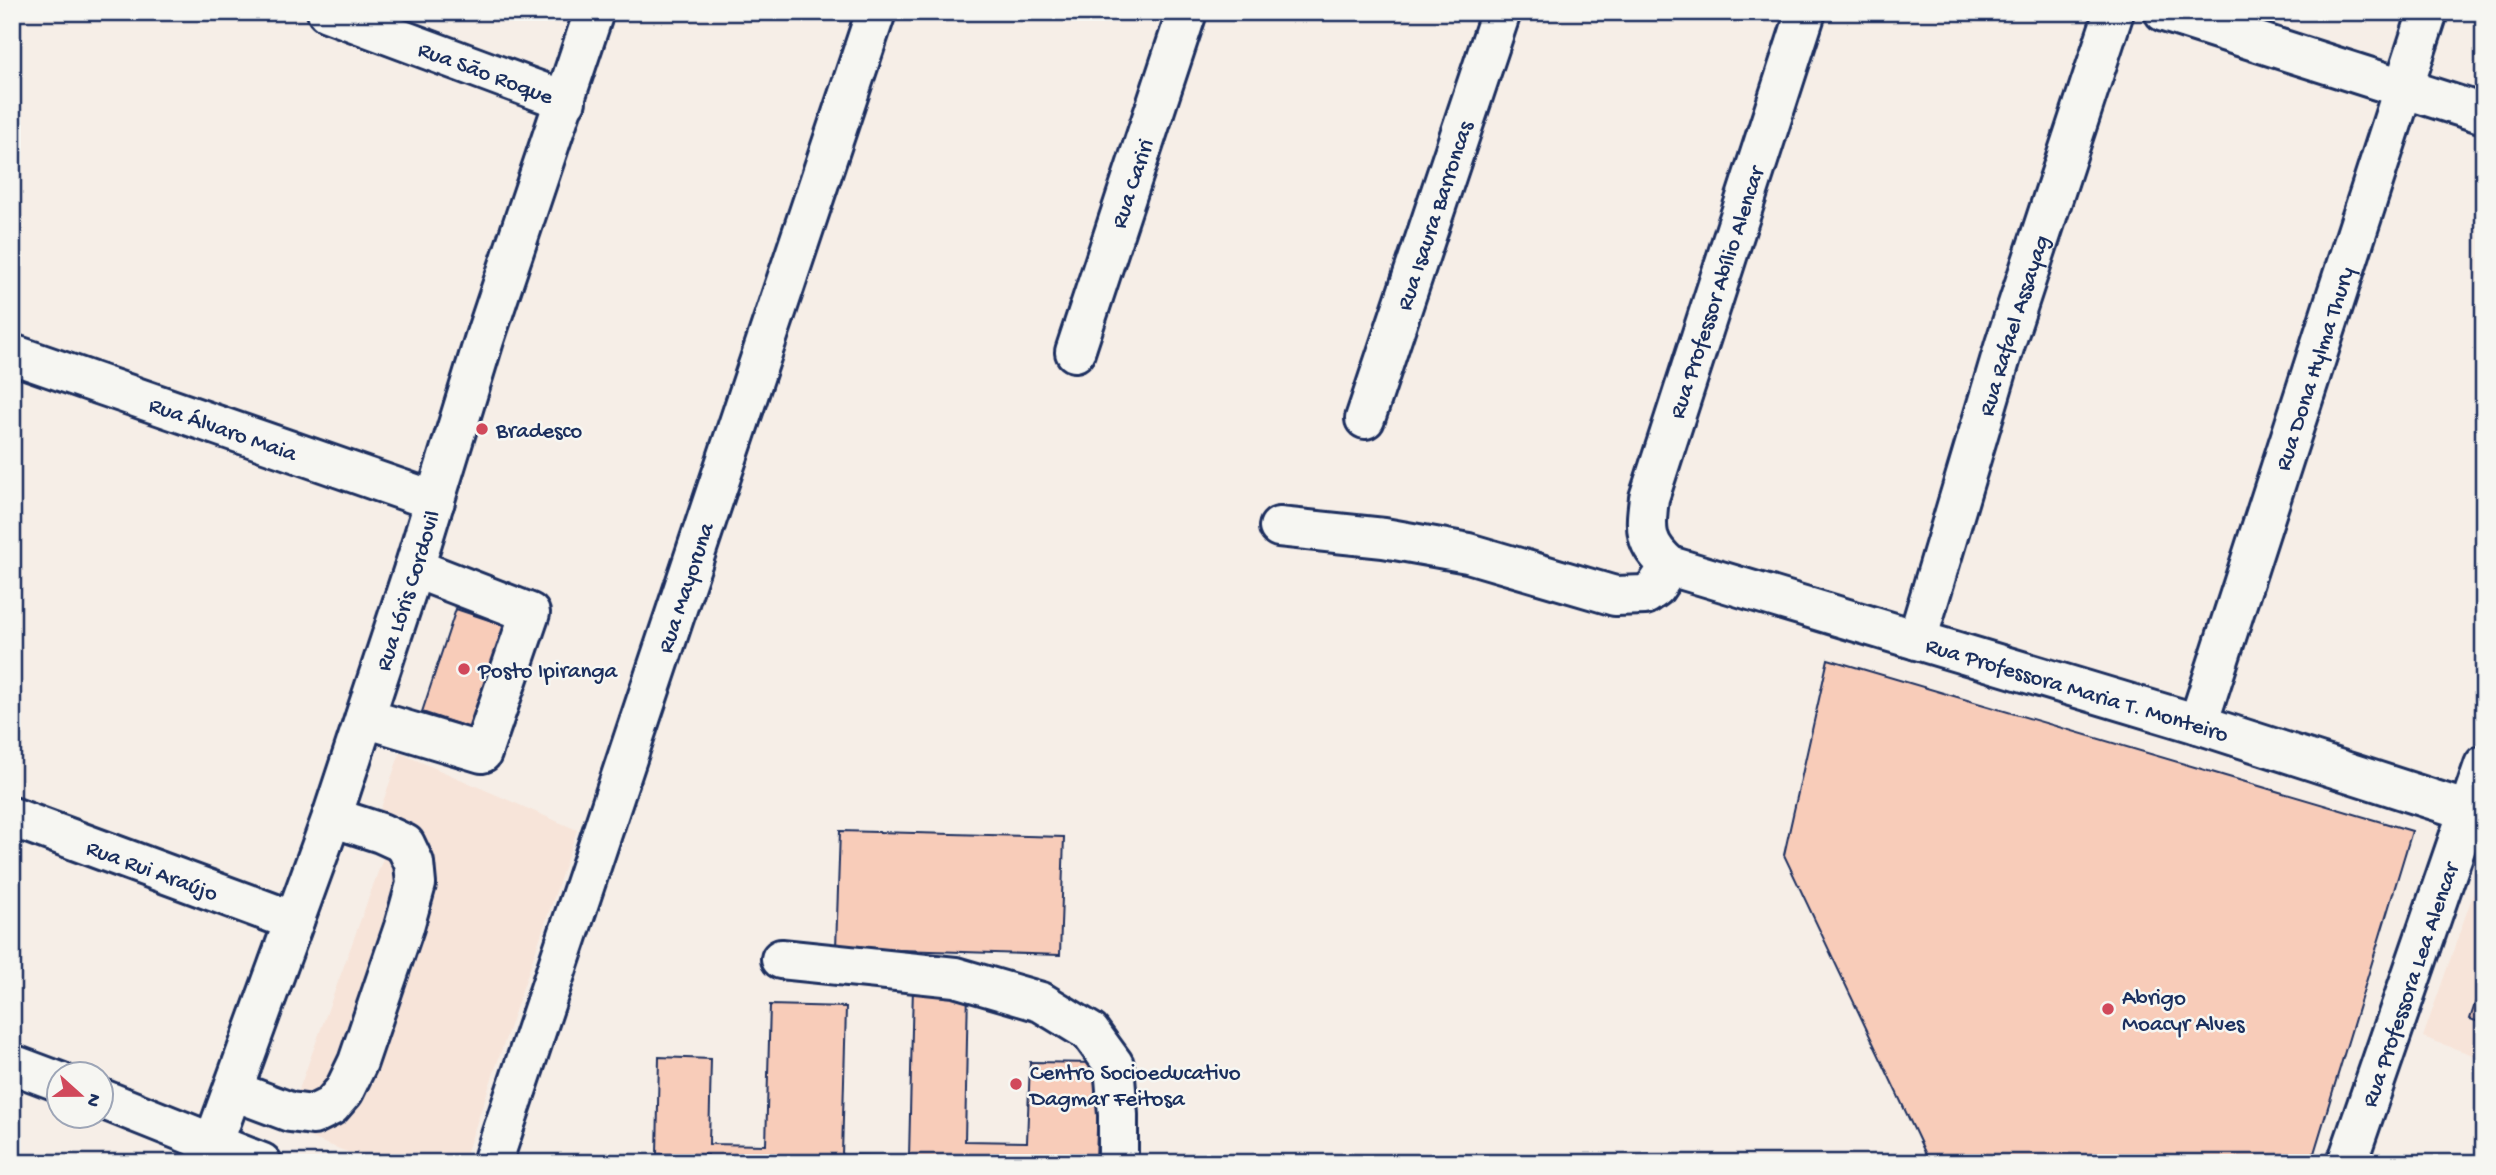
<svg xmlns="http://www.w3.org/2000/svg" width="2496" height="1175" font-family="'Gochi Hand',sans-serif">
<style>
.built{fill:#f7e4d9}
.building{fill:#f8ccb9;stroke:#1b2f5e;stroke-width:2}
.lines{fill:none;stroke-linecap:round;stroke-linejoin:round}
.minor-casing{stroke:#1b2f5e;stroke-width:44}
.minor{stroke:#f6f6f2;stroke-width:38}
.poi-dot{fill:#d1495b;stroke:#f6f6f2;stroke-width:2.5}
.labels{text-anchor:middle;stroke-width:5;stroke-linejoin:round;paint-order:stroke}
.street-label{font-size:23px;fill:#1b2f5e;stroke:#f6f6f2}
.poi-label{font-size:23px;fill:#1b2f5e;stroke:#f6f6f2;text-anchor:start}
</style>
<rect width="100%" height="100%" fill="#f6eee7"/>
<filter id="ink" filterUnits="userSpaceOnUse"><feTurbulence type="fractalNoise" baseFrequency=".0143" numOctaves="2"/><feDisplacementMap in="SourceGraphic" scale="14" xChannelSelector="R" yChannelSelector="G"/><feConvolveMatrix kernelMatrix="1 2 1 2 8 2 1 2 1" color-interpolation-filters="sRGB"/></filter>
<g filter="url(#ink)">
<path class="built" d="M 400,753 L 577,830 L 463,1163 L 376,1163 L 285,1128 L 386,850 L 369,842 Z
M 2484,863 L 2484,1059 L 2423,1037 Z"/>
<path class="building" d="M 456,609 L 507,626 L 473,729 L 422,712 Z
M 1828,659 L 2412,831 L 2311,1163 L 1930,1163 L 1784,855 Z
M 840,831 L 1064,837 L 1060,955 L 836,948 Z
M 2484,977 L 2484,1024 L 2470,1019 Z
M 913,986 L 968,988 L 965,1141 L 1027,1142 L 1030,1062 L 1099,1063 L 1096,1163 L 708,1163 L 708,1155 L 657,1154 L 659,1057 L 711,1059 L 709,1144 L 766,1145 L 770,1005 L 846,1007 L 842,1155 L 909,1157 Z"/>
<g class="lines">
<defs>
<g id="minor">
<path id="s1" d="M 327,12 L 566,101"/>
<path id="s2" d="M 1806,12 L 1649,498 C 1645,530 1644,544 1670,566 L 2198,724 L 2484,816"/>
<path d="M 2164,12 L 2484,114"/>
<path id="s3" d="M 1075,352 L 1187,12"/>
<path id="s4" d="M 12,354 L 435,501"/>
<path id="s5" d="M 1365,419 L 1501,12"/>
<path d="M 1279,527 L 1384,538 L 1468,553 L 1615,596 L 1645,595 L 1655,588 L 1670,566"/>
<path id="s6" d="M 1917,640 L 2005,344 L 2114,12"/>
<path d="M 365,718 L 482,753 L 530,613 L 414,568"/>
<path id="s7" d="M 2198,724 L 2428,12"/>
<path id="s8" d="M 12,817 L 294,921"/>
<path d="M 781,959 L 955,977 L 1041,1002 L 1090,1032 L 1114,1065 L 1118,1115 L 1118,1163"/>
<path d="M 12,1064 L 60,1082"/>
<path d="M 234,1091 L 290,1112 L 313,1115 L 331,1106 L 344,1091 L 358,1062 L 404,927 L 416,884 L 414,863 L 405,844 L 381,833 L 332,817"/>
<path d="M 102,1099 L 262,1163"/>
<path id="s9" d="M 206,1163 L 332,817 L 414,568 L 484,340 L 594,12"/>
<path id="s10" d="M 492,1163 L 876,12"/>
<path id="s11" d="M 2347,1163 L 2484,765"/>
</g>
</defs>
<use href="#minor" class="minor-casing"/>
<use href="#minor" class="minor"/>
</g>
</g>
<g class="poi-dot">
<circle cx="482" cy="429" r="7"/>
<circle cx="464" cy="669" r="7"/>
<circle cx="2108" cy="1009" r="7"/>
<circle cx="1016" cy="1084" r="7"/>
</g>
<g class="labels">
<g class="street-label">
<text dy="8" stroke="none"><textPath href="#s1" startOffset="170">Rua São Roque</textPath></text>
<text dy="8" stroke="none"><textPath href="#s3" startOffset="178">Rua Cariri</textPath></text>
<text dy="8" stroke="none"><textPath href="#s5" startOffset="215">Rua Isaura Barroncas</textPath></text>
<text transform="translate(1715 292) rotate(-72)" y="8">Rua Professor Abílio Alencar</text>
<text dy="8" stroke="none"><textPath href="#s6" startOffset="329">Rua Rafael Assayag</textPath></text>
<text dy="8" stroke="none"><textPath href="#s7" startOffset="374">Rua Dona Hylma Thury</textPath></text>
<text dy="8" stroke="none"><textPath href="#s4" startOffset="224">Rua Álvaro Maia</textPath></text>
<text dy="8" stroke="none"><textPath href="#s10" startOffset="607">Rua Mayoruna</textPath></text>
<text dy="8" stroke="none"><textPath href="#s9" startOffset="607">Rua Lóris Cordovil</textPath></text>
<text dy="8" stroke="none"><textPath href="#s2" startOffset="1012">Rua Professora Maria T. Monteiro</textPath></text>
<text dy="8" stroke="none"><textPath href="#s8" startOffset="150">Rua Rui Araújo</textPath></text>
<text dy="8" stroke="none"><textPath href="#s11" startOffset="189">Rua Professora Lea Alencar</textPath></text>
</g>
<g class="poi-label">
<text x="496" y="437">Bradesco</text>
<text x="478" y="677">Posto Ipiranga</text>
<text x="2122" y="1004">Abrigo<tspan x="2122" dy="26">Moacyr Alves</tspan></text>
<text x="1030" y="1079">Centro Socioeducativo<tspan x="1030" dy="26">Dagmar Feitosa</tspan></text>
</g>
</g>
<rect width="2496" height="1175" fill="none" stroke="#f6f6f2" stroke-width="42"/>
<rect x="21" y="21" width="2454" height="1133" fill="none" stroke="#1b2f5e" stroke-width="2.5" filter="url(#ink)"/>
<g transform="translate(80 1095) rotate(111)"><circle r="33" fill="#f6f6f2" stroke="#9ea6b7" stroke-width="2"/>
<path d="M0-5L12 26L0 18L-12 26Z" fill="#d1495b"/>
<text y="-10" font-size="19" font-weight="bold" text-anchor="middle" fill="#1b2f5e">N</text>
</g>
</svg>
